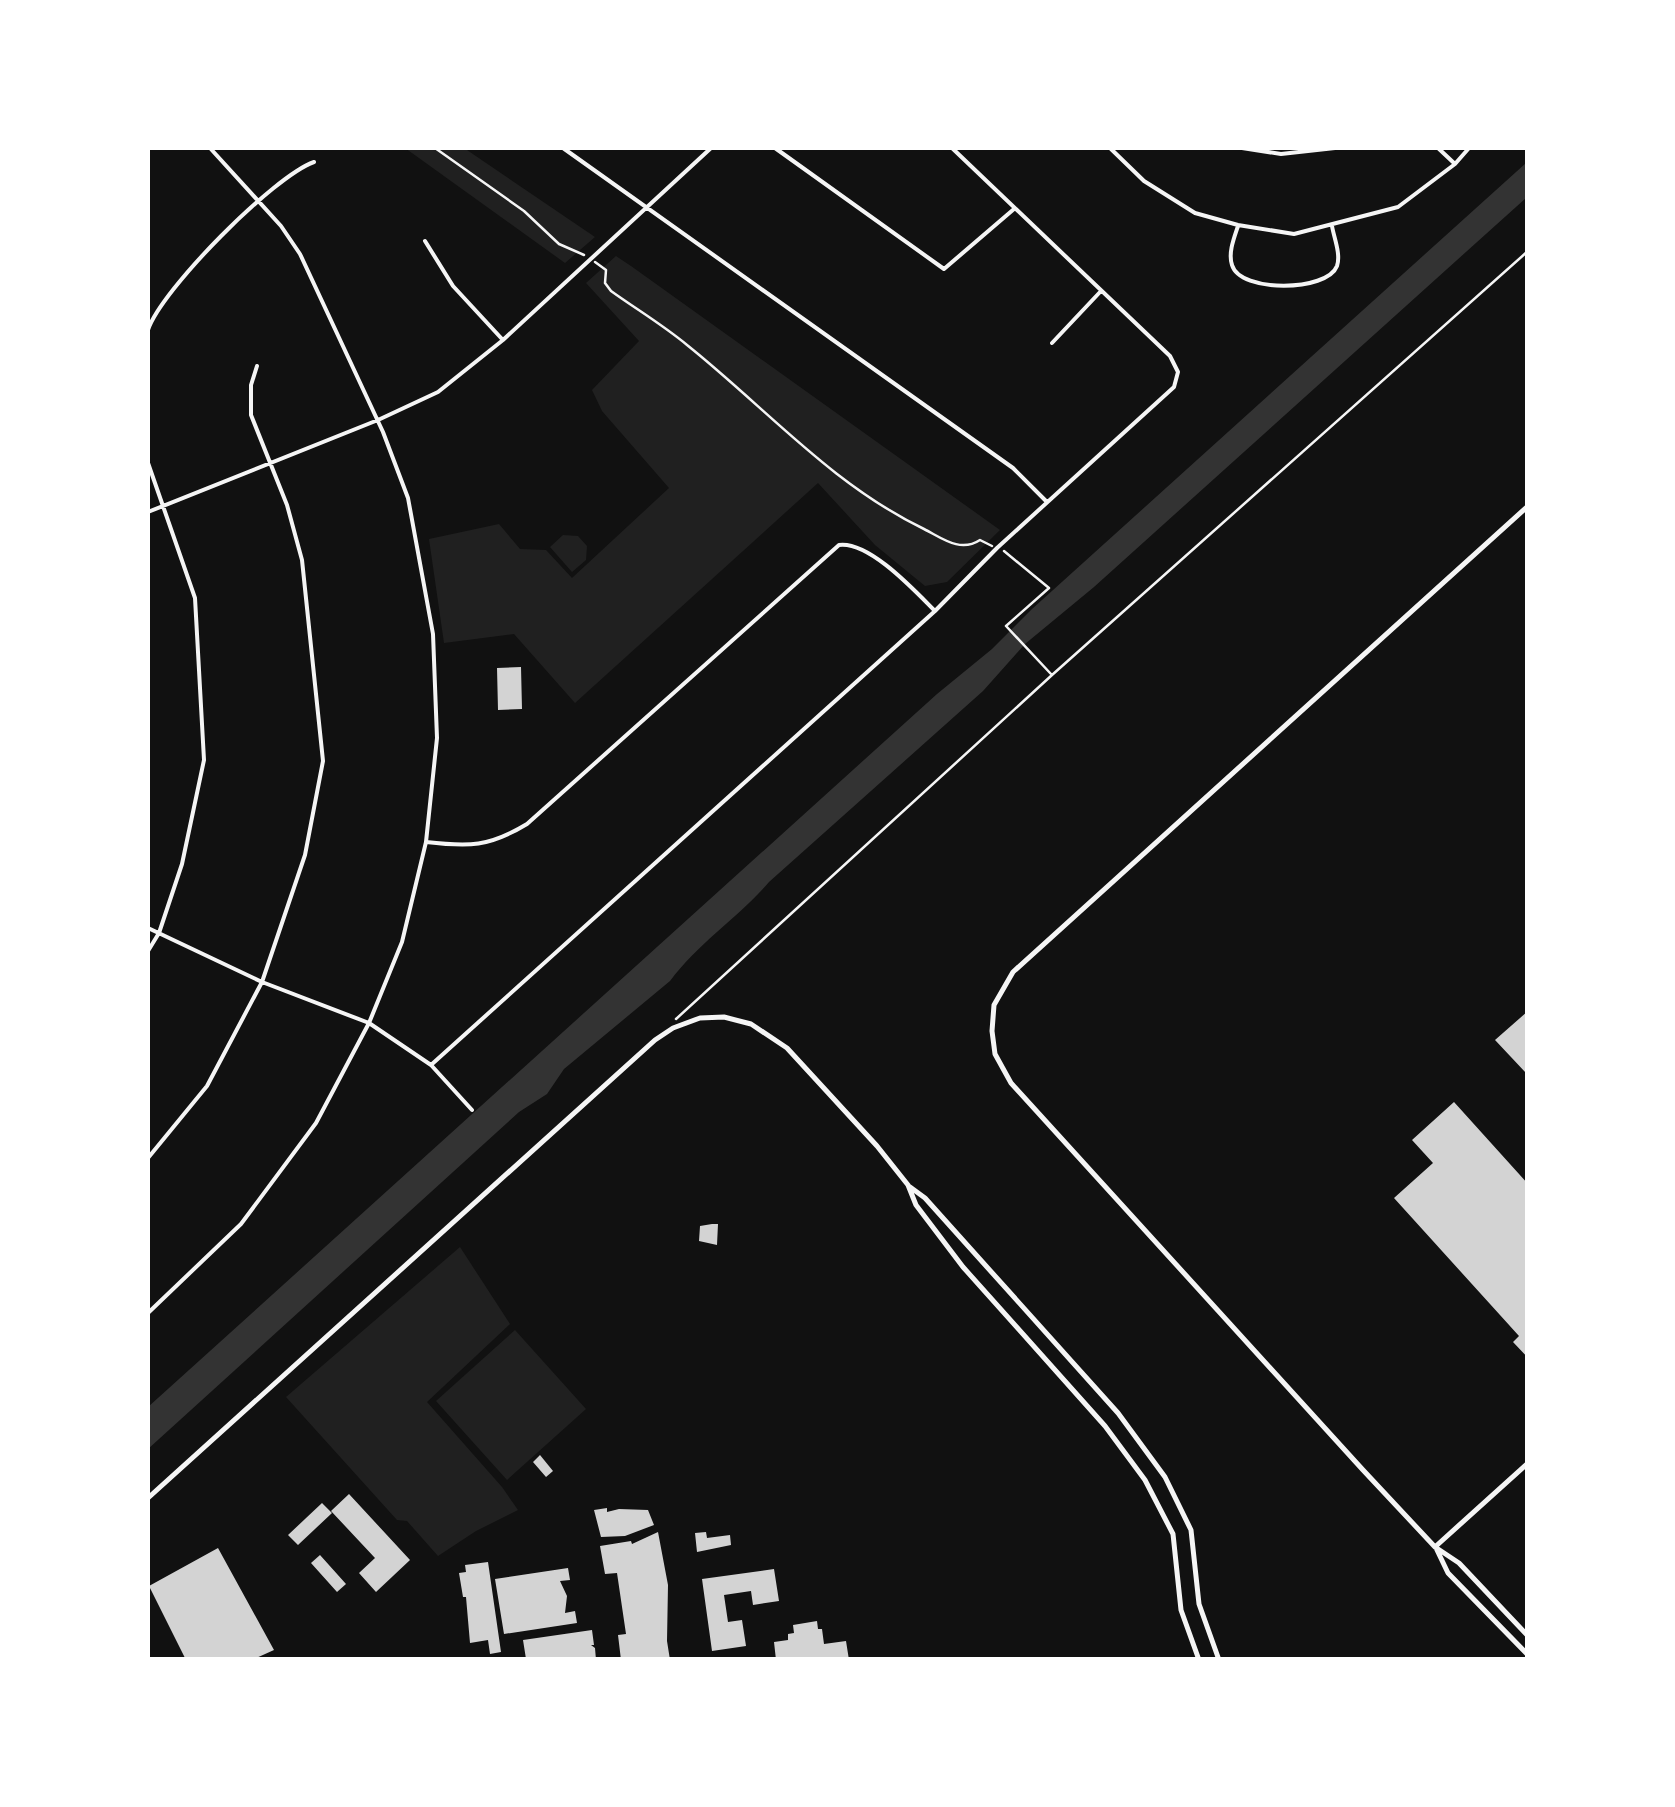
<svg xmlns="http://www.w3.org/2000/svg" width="1675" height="1807" font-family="'Fira Sans',sans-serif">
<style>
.green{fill:#202020}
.water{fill:#333}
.building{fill:#d3d3d3}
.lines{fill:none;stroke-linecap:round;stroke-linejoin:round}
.path{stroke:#f5f5f5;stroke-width:2.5}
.minor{stroke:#f5f5f5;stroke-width:4}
.tertiary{stroke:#f5f5f5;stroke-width:5}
</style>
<rect width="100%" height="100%" fill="#111"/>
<path class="green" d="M 405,148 L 464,148 L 595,237 L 565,263 Z
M 616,256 L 631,266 L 1000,530 L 947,582 L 925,586 L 875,545 L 818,483 L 575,703 L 514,634 L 444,643 L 429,539 L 499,524 L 520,549 L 546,550 L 572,578 L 669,488 L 602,411 L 592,390 L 639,341 L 586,283 Z
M 563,535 L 578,536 L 587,546 L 586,560 L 572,572 L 550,547 Z
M 460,1247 L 510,1324 L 427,1402 L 502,1487 L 518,1510 L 476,1531 L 438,1556 L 407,1521 L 397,1520 L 286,1397 Z
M 515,1330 L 586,1409 L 507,1480 L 436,1401 Z"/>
<path class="water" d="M 1527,162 L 1527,197 L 1094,587 L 1025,644 L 983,691 L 769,882 C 738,918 698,943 670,981 L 564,1069 L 547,1094 L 519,1112 L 148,1449 L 148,1407 L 937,694 L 992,649 L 1032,609 Z"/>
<path class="building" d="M 521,667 L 522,709 L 498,710 L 497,668 Z
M 1528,1011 L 1528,1075 L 1495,1040 Z
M 1454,1102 L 1528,1184 L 1528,1358 L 1513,1342 L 1519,1336 L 1394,1198 L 1433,1163 L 1412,1140 Z
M 712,1224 L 718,1224 L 717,1245 L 699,1241 L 700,1226 Z
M 540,1455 L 553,1471 L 546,1477 L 533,1462 Z
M 349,1494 L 410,1560 L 376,1592 L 359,1573 L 375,1558 L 331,1511 Z
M 322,1503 L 332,1513 L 298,1545 L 288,1535 Z
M 607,1508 L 607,1512 L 619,1509 L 648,1510 L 654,1525 L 625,1536 L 601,1537 L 594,1510 Z
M 658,1532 L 668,1585 L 667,1641 L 670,1660 L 621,1660 L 618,1635 L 626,1634 L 617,1573 L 605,1574 L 600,1546 L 631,1541 L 632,1544 Z
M 706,1532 L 707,1538 L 730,1535 L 731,1545 L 697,1552 L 695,1533 Z
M 218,1548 L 274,1650 L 252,1660 L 186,1660 L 149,1586 Z
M 320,1555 L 346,1584 L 337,1592 L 311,1563 Z
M 488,1562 L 501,1652 L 490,1654 L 488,1640 L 470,1643 L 466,1597 L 463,1597 L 459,1573 L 466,1572 L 465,1565 Z
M 568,1568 L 570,1580 L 560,1581 L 567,1596 L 565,1613 L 575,1611 L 577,1623 L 504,1634 L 495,1579 Z
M 774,1569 L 779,1601 L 753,1605 L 751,1591 L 724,1595 L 728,1622 L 742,1620 L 746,1646 L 712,1651 L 702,1579 Z
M 817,1621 L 818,1629 L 822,1629 L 824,1644 L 846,1641 L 849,1660 L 776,1660 L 774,1642 L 788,1640 L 788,1634 L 794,1633 L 793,1625 Z
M 592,1630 L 594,1645 L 591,1645 L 595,1648 L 596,1660 L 526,1659 L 523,1640 Z"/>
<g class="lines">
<path class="path" d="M 435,148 L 524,211 L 559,244 L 584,255
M 595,262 L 606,270 L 605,283 L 611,291 C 636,309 663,325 687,345 C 766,408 831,484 924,529 C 942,538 960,553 980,540 L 992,546
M 1004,551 L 1049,588 L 1006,626 L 1051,674
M 676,1019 L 1052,675 L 1528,251"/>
<path class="minor" d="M 563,148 L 1013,468 L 1047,502
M 775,148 L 944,269 L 1014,209
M 1110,148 L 1144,181 L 1195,213 L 1238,225 L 1294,234 L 1398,207 L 1455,164 L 1469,148
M 1242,148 L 1281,154 L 1335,148
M 1438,148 L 1455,164
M 148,149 L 149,148
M 1238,226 C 1234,238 1228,253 1232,265 C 1240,293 1327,292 1337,266 C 1341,254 1334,238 1332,226
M 425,241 L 453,286 L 502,339
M 148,330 C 161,290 274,176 314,162
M 1052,343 L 1101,291
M 148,463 L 195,598 L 204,760 L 182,864 L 159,933 L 148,951
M 148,512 L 378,420 L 438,392 L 503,340 L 711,148
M 426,842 C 469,847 489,847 527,824 L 839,545 C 869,541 914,590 935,611
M 148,928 L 262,982 L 369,1023 L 431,1065 L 472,1110
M 431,1065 L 935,611 L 997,548 L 1174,387 L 1178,372 L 1170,356 L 952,148
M 148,1158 L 207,1086 L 262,982 L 305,855 L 323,761 L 302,560 L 287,505 L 251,415 L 251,385 L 257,366
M 148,1313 L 241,1224 L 316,1123 L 369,1023 L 402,942 L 426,842 L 437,738 L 433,634 L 408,498 L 383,432 L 300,254 L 281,226 L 210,148"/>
<path class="tertiary" d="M 1528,506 L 1013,972 L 994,1005 L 992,1031 L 995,1054 L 1011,1083 L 1363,1470 L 1435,1547 L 1459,1563 L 1528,1636
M 910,1187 L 925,1198 L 1118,1413 L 1165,1477 L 1191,1530 L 1199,1604 L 1219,1660
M 148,1498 L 655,1040 L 673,1028 L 700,1018 L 724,1017 L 751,1024 L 787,1048 L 877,1146 L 908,1185 L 916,1205 L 963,1267 L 1105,1426 L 1145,1480 L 1173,1534 L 1181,1610 L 1199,1660
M 1435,1547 L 1528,1463
M 1437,1550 L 1448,1573 L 1528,1655"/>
</g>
<rect width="1675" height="1807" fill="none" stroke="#ffffff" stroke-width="300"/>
</svg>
